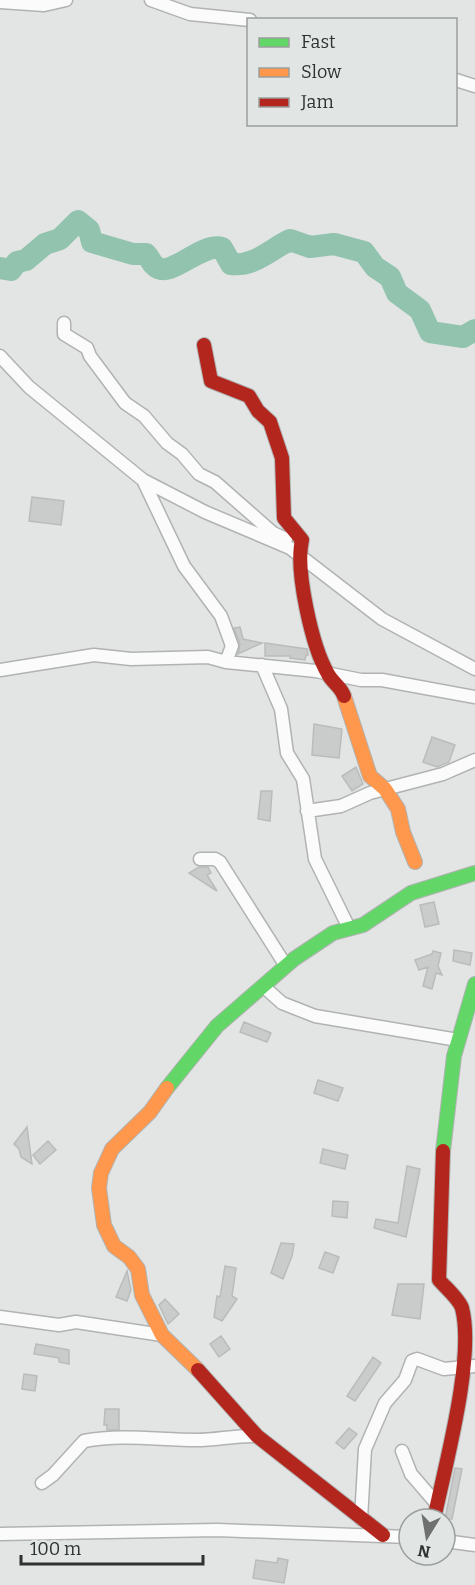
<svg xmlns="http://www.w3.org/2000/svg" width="475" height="1585" font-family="Bitter,serif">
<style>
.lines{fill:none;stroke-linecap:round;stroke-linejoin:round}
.river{stroke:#92c3ae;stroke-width:22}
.building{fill:#cacccb;stroke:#babcbb;stroke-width:1.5}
.street-casing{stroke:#b1b3b2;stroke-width:15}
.fast-casing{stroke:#b1b3b2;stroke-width:16}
.slow-casing{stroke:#b1b3b2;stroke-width:16}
.jam-casing{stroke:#b1b3b2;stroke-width:16}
.street{stroke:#fbfbfb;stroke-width:12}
.fast{stroke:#63d668;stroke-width:14}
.slow{stroke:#ff974d;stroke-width:14}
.jam{stroke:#b3261e;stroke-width:14}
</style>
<rect width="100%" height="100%" fill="#e2e5e4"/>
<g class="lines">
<path class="river" d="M 0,268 L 11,270 L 17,262 L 26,260 L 45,244 L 60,239 L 78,221 L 89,230 L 92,242 L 133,254 L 146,254 C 150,258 151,263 155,266 C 170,280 201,242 222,248 L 231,264 C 254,267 271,249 290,240 L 310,247 L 334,244 L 364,252 L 375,267 L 390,277 L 397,293 L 420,310 L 430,332 L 463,337 L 475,330"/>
</g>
<path class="building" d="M 32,497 L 64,501 L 61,525 L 29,521 Z
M 240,627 L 243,639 L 262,643 L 238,654 L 240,644 L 234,628 Z
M 265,643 L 307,649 L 308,655 L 306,655 L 305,660 L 290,658 L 290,656 L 265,656 Z
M 314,724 L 342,729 L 339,758 L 312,755 Z
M 432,737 L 455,745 L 449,762 L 437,767 L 423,762 Z
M 356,767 L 363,784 L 352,791 L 342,776 Z
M 261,791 L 272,791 L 270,821 L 258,819 Z
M 199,867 L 208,867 L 211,873 L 207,875 L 217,891 L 189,873 Z
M 434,902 L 439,924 L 425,927 L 420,905 Z
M 454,950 L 472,953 L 470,965 L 453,961 Z
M 433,951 L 441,953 L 438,966 L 442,975 L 436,973 L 432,989 L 423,986 L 428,967 L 419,970 L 415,960 L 432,954 Z
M 244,1022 L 271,1033 L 267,1042 L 240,1032 Z
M 318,1080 L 343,1088 L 338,1101 L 314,1093 Z
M 27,1127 L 32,1164 L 21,1157 L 19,1149 L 14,1144 Z
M 48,1141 L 56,1150 L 40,1164 L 33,1155 Z
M 323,1149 L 348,1155 L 345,1169 L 320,1163 Z
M 407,1166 L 420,1169 L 406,1237 L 374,1228 L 376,1219 L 398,1223 Z
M 333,1201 L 348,1202 L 347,1218 L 332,1216 Z
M 281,1243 L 294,1244 L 292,1256 L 283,1279 L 271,1273 Z
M 325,1252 L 339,1257 L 333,1273 L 319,1268 Z
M 225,1266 L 236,1268 L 232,1296 L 237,1299 L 222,1321 L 214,1317 L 217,1296 L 220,1297 Z
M 127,1271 L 131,1290 L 127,1301 L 116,1297 Z
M 398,1284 L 424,1284 L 420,1319 L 392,1315 Z
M 165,1299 L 179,1314 L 168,1324 L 159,1305 Z
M 221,1336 L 230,1349 L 219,1357 L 210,1344 Z
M 36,1344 L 69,1350 L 69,1364 L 59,1362 L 59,1358 L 34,1354 Z
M 373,1357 L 381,1363 L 355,1401 L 347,1396 Z
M 24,1374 L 37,1376 L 35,1391 L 22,1389 Z
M 105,1409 L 119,1409 L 119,1430 L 107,1430 L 107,1425 L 104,1425 Z
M 349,1428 L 357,1434 L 344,1449 L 336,1443 Z
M 455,1468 L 462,1469 L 452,1519 L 445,1519 Z
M 278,1558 L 288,1560 L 284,1583 L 253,1578 L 256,1560 L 277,1563 Z"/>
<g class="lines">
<defs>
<path id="street" d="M 151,0 L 190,14 L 250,20
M 0,2 L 44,5 L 66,0
M 456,80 L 475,86
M 64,323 L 64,334 L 87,348 L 90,356 L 125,403 L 144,416 L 167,443 L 182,454 L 199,474 L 215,482 L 273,533 L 286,539
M 0,356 L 29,387 L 143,480 L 205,512 L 290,548 L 382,619 L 475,669
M 143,480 L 184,566 L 221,616 L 232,646 L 226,662 L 316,671 L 361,680 L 382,680 L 475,697
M 262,665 L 281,709 L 287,753 L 303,779 L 315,859 L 349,928
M 0,670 L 94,655 L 131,659 L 208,657 L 226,662
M 307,811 L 341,806 L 370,793 L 443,774 L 475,760
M 200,859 L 215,859 L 220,862 L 286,966
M 263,986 L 282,1003 L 315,1016 L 458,1040
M 0,1317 L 59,1325 L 76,1322 L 162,1335
M 402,1451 L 411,1474 L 436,1503
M 42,1483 L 53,1475 L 84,1441 C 122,1434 159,1440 197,1440 C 217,1440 236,1435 257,1436
M 361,1519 L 365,1449 L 385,1403 L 405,1380 L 412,1361 L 417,1359 L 444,1369 L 475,1366
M 0,1534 L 217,1530 L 409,1537
M 445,1541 L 475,1545"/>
<path id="fast" d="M 167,1088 L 217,1026 L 294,959 L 333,933 L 363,925 L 411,893 L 475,873
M 443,1151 L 454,1056 L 475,984"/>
<path id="slow" d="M 344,696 L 370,776 L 385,789 L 398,809 L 403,832 L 415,862
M 167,1088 L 150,1112 L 112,1149 L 101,1173 L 99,1188 L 104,1225 L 114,1246 L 129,1257 L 138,1269 L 142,1295 L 162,1335 L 198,1370"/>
<path id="jam" d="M 204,345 L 211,381 L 249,396 L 258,411 L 270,422 L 282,458 L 284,518 L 302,540 C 295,570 312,647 328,674 C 333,683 341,687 344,696
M 198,1370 L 257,1436 L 383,1535
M 434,1519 C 445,1466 475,1358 462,1308 C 459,1299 446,1288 439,1280 L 443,1151"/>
</defs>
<use href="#street" class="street-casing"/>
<use href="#fast" class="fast-casing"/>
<use href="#slow" class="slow-casing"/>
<use href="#jam" class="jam-casing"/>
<use href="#street" class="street"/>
<use href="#fast" class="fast"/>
<use href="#slow" class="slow"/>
<use href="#jam" class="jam"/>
</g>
<rect x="247" y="18" width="210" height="108" fill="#e1e6e4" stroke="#9a9e9c" stroke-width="1.5"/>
<rect x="259" y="38" width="30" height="9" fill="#63d668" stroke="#9a9e9c" stroke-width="1.5"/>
<text x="301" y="48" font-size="18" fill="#303231">Fast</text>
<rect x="259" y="68" width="30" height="9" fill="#ff974d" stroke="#9a9e9c" stroke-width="1.5"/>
<text x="301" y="78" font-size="18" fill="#303231">Slow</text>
<rect x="259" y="98" width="30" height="9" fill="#b3261e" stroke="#9a9e9c" stroke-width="1.5"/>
<text x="301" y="108" font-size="18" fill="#303231">Jam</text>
<g transform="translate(427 1537) rotate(191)"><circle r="28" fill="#e1e6e4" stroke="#9a9e9c" stroke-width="1.5"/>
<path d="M0-4.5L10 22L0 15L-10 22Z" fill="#6e7170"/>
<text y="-9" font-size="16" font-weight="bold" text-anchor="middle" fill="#303231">N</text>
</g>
<path d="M21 1555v9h182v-9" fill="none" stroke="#303231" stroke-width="3"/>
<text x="30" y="1555" font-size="18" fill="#303231" stroke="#e1e6e4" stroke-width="4.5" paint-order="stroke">100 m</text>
</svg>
